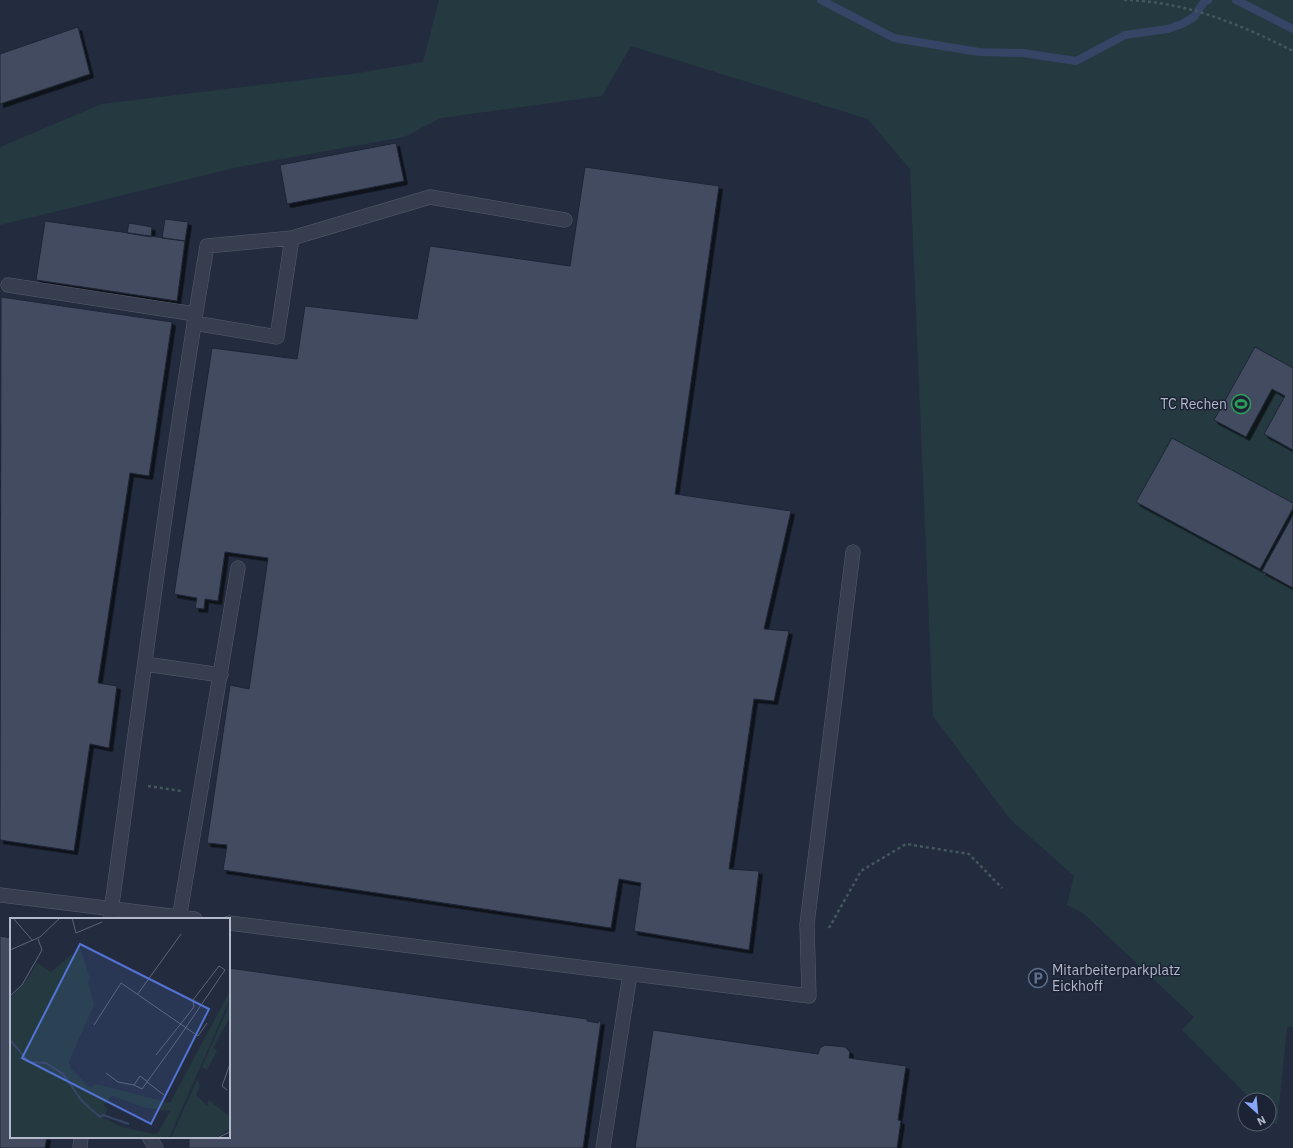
<svg xmlns="http://www.w3.org/2000/svg" width="1293" height="1148" font-family="'IBM Plex Sans',sans-serif">
<style>
.green{fill:#253a40}
.lines{fill:none;stroke-linecap:round;stroke-linejoin:round}
.stream{stroke:#364566;stroke-width:8}
.building{fill:#424b61;stroke:#1e2536;filter:url(#shadow)}
.lane-casing{stroke:#555c6d;stroke-width:15}
.path{stroke:#43575d;stroke-width:2.5;stroke-dasharray:3 3;stroke-linecap:butt}
.lane{stroke:#373e4f;stroke-width:14}
.labels{text-anchor:middle;stroke-width:3;stroke-linejoin:round;paint-order:stroke}
.poi-label{font-size:14px;fill:#b3b9ca;stroke:#1c2334;text-anchor:end}
.inset-river{fill:none;stroke:#364566;stroke-width:2}
.inset-road{fill:none;stroke:#5d6477;stroke-width:1}
.view{fill:#5273d3;fill-opacity:0.15;stroke:#5273d3;stroke-width:2}
.inset-edge{fill:none;stroke:#b3b9ca;stroke-width:2}
</style>
<defs>
<filter id="shadow"><feDropShadow dx="3.5" dy="3.5" stdDeviation="0" flood-color="#0009"/></filter>
</defs>
<rect width="100%" height="100%" fill="#232c3f"/>
<path class="green" d="M 439,0 L 1293,0 L 1293,1027 L 1287,1027 L 1277,1125 L 1269,1117 L 1269,1100 L 1252,1100 L 1182,1030 L 1194,1017 L 1083,913 L 1067,905 L 1074,876 L 1010,819 L 933,716 L 910,169 L 868,119 L 631,46 L 602,96 L 441,118 L 404,137 L 238,167 L 0,225 L 0,147 L 102,104 L 352,74 L 423,62 Z"/>
<g class="lines">
<path class="stream" d="M 821,0 L 894,38 L 979,52 L 1023,53 L 1076,61 L 1125,35 L 1168,29 L 1182,24 L 1194,17 L 1204,2 L 1208,0
M 1236,0 L 1293,29"/>
</g>
<path class="building" d="M 78,27 L 90,74 L 0,104 L 0,54 Z
M 396,143 L 404,181 L 287,204 L 280,165 Z
M 585,167 L 719,186 L 675,494 L 791,511 L 764,629 L 789,631 L 774,701 L 754,699 L 729,869 L 759,871 L 749,950 L 634,931 L 641,883 L 619,879 L 611,928 L 223,870 L 227,845 L 207,843 L 230,685 L 249,689 L 268,558 L 225,552 L 218,601 L 205,599 L 204,609 L 195,608 L 197,598 L 174,594 L 212,348 L 297,359 L 305,306 L 417,319 L 430,246 L 570,266 Z
M 165,219 L 188,222 L 185,241 L 162,238 Z
M 45,221 L 185,241 L 177,301 L 36,280 Z
M 129,223 L 152,227 L 151,237 L 127,233 Z
M 1,297 L 172,322 L 149,476 L 130,473 L 98,683 L 117,686 L 109,748 L 90,744 L 74,851 L 0,840 Z
M 1255,347 L 1293,368 L 1293,450 L 1264,434 L 1285,396 L 1272,389 L 1246,437 L 1214,420 Z
M 1172,438 L 1293,503 L 1293,508 L 1260,569 L 1136,502 Z
M 1293,515 L 1293,588 L 1262,571 Z
M 0,936 L 11,938 L 11,1137 L 47,1137 L 45,1148 L 0,1148 Z
M 229,968 L 587,1019 L 587,1021 L 598,1023 L 599,1021 L 601,1021 L 583,1148 L 189,1148 L 189,1137 L 229,1137 Z
M 653,1030 L 818,1054 L 820,1048 L 825,1045 L 845,1047 L 850,1052 L 849,1058 L 906,1066 L 898,1120 L 901,1121 L 897,1148 L 635,1148 Z"/>
<g class="lines">
<defs>
<path id="lane" d="M 292,238 L 430,197 L 565,220
M 8,285 L 195,314
M 145,664 L 221,675
M 0,895 L 195,919
M 110,919 C 141,695 169,469 207,246 L 292,238 L 277,337 L 194,323
M 179,919 L 238,568
M 229,923 L 809,996 L 807,924 L 853,552
M 149,1137 L 156,1148
M 80,1148 L 81,1137
M 603,1148 L 630,974"/>
</defs>
<use href="#lane" class="lane-casing"/>
<path class="path" d="M 1124,0 C 1184,1 1240,24 1293,51
M 148,786 L 181,791
M 829,928 L 861,871 L 906,844 L 969,854 L 1002,888"/>
<use href="#lane" class="lane"/>
</g>
<defs>
<symbol id="stadium-ring" viewBox="-11 -11 22 22"><circle r="9.5" fill="#1c2334" stroke="#2e9e5b" stroke-width="1.5"/><path d="M0-5a6.5 5 0 1 0 0 10a6.5 5 0 1 0 0-10ZM-3.5-1.8h7v3.6h-7Z" fill="#2e9e5b"/></symbol>
<symbol id="parking-ring" viewBox="-11 -11 22 22"><circle r="9.5" fill="#1c2334" stroke="#5c6f8a" stroke-width="1.5"/><path d="M-3.5-5.5H1a3.5 3.5 0 0 1 0 7H-1V5.5H-3.5ZM-1-3.4V-.6H.8a1.4 1.4 0 0 0 0-2.8Z" fill="#5c6f8a"/></symbol>
</defs>
<g fill-rule="evenodd">
<use href="#stadium-ring" x="1230" y="393" width="22" height="22"/>
<use href="#parking-ring" x="1027" y="967" width="22" height="22"/>
</g>
<g class="labels">
<g class="poi-label">
<text x="1227" y="409">TC Rechen</text>
<text x="1052" y="975" text-anchor="start">Mitarbeiterparkplatz<tspan x="1052" dy="16">Eickhoff</tspan></text>
</g>
</g>
<g transform="translate(10 918)">
<rect width="220" height="220" fill="#232c3f"/>
<path d="M 70,29 L 80,61 L 78,64 L 84,87 L 59,143 L 60,150 L 80,169 L 86,166 L 160,185 L 220,73 L 220,81 L 159,220 L 0,220 L 0,80 L 18,61 L 27,45 L 41,54 L 61,37 L 65,38 ZM 102,178 L 136,190 L 160,193 L 148,215 L 144,216 L 112,209 L 93,200 L 98,191 L 93,188 ZM 220,85 L 220,99 L 203,130 L 207,133 L 197,152 L 192,149 ZM 187,162 L 190,168 L 186,177 L 197,188 L 199,182 L 220,199 L 220,210 L 206,220 L 161,220 Z" fill="#253a40" fill-rule="evenodd"/>
<path class="inset-river" d="M 0,122 L 19,144 L 36,145 L 53,156 L 72,183 L 90,199 L 93,197 L 119,206"/>
<path class="inset-road" d="M 3,0 L 23,23M 62,0 L 66,15 L 92,4M 0,32 L 30,19 L 50,0M 127,77 L 171,16M 0,78 L 12,67 L 32,32 L 28,21M 84,107 L 111,65 L 188,118 L 197,105M 96,155 L 108,164 L 124,167M 137,164 L 154,177M 138,164 L 130,158 L 124,167 L 132,171 L 137,164 L 168,121 L 215,52 L 209,48 L 183,82 L 184,89 L 146,137M 217,172 L 212,168 L 220,146M 207,220 L 220,214"/>
<path class="view" d="M 70,26 L 199,91 L 141,206 L 12,140 Z"/>
<rect width="220" height="220" class="inset-edge"/>
</g>
<g transform="translate(1257 1112) rotate(153)"><circle r="19" fill="#1c2334" stroke="#585f70"/>
<path d="M0-3L7 15L0 10L-7 15Z" fill="#87a7fb"/>
<text y="-6" font-size="11" font-weight="bold" text-anchor="middle" fill="#b3b9ca">N</text>
</g>
</svg>
